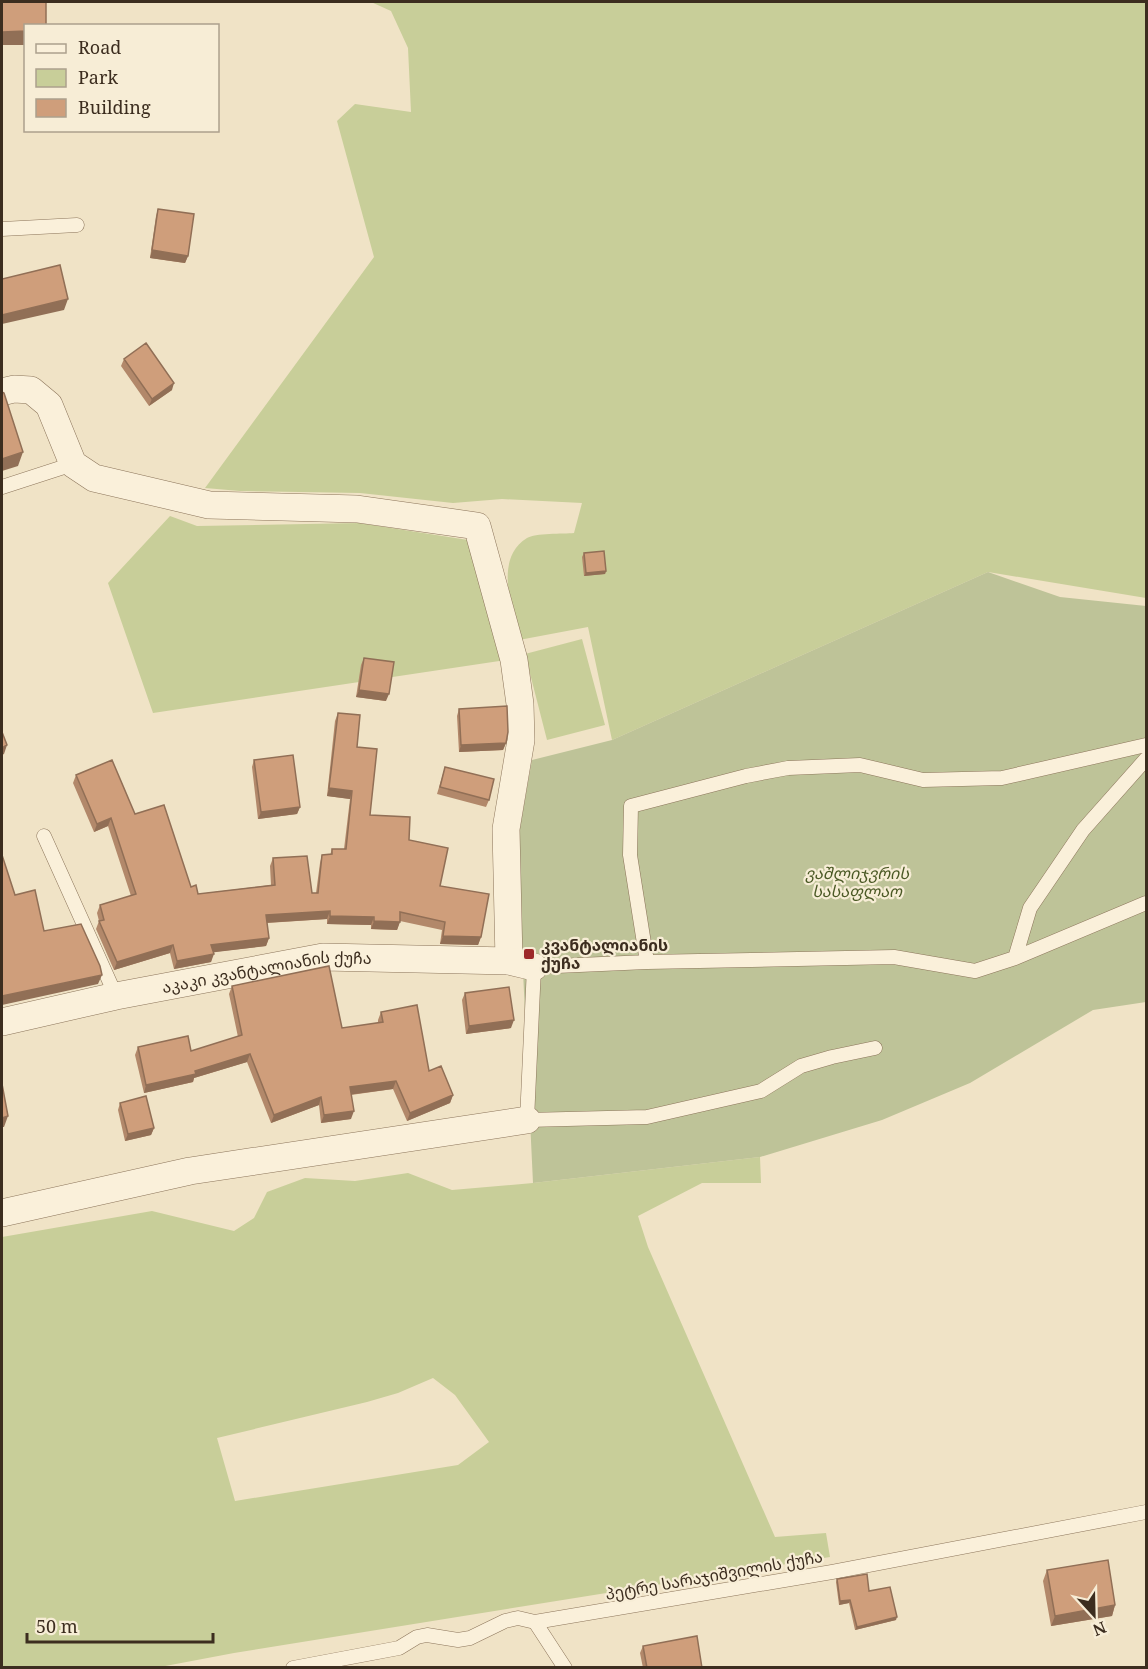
<svg xmlns="http://www.w3.org/2000/svg" width="1148" height="1669" font-family="'Noto Serif','Noto Sans Georgian',serif">
<style>
.green{fill:#c8ce99;fill-rule:evenodd}
.cemetery{fill:#bec398}
.lines{fill:none;stroke-linecap:round;stroke-linejoin:round}
.service-casing{stroke:#8c755b;stroke-width:15}
.minor-casing{stroke:#8c755b;stroke-width:28}
.service{stroke:#faf0da;stroke-width:14}
.minor{stroke:#faf0da;stroke-width:27}
.wall{fill:#b2886a}
.shaded-wall{fill:#916f56}
.building{fill:#cf9e7b;stroke:#916f56;stroke-width:1.5}
.poi-dot{fill:#9d2929;stroke:#f7edd6;stroke-width:2}
.labels{text-anchor:middle;stroke-width:4.5;stroke-linejoin:round;paint-order:stroke}
.park-label{font-size:16px;font-style:italic;fill:#4b5925;stroke:#f7edd6}
.poi-label{font-size:16px;font-weight:bold;fill:#3c2d1f;stroke:#f7edd6;text-anchor:start}
.street-label{font-size:16px;fill:#3c2d1f;stroke:#f7edd6}
</style>
<rect width="100%" height="100%" fill="#f0e3c6"/>
<path class="green" d="M 371,2 L 1146,2 L 1146,598 L 988,572 L 612,740 L 588,627 L 519,640 C 513,609 493,559 527,538 C 535,533 563,534 574,533 L 582,503 L 502,499 L 453,503 L 360,493 L 240,491 L 205,488 L 374,257 L 337,121 L 355,104 L 411,112 L 408,48 L 391,11 Z
M 170,516 L 197,526 L 359,523 L 468,540 L 506,660 L 153,713 L 108,583 Z
M 582,639 L 605,725 L 547,740 L 525,654 Z
M 760,1157 L 761,1183 L 702,1183 L 638,1216 L 648,1247 L 775,1537 L 826,1533 L 830,1557 L 234,1653 L 160,1667 L 2,1667 L 2,1237 L 152,1211 L 234,1231 L 254,1218 L 267,1192 L 305,1178 L 355,1181 L 408,1173 L 452,1190 L 533,1183 ZM 433,1378 L 455,1395 L 489,1442 L 458,1465 L 235,1501 L 217,1438 L 367,1402 L 398,1393 Z"/>
<path class="cemetery" d="M 988,572 L 1060,597 L 1146,606 L 1146,1002 L 1093,1010 L 970,1083 L 882,1120 L 760,1157 L 533,1183 L 517,844 L 532,760 L 612,740 Z"/>
<g class="lines">
<defs>
<path id="service" d="M 2,229 L 77,225
M 2,487 L 73,464
M 44,836 L 116,996
M 1015,958 L 1030,908 L 1083,830 L 1146,759
M 647,962 L 630,855 L 631,806 L 746,776 L 788,768 L 860,765 L 923,780 L 1002,778 L 1146,745
M 875,1048 L 832,1057 L 801,1066 L 761,1091 L 647,1117 L 527,1120 L 534,967 L 647,962 L 894,957 L 975,971 L 1015,958 L 1146,903
M 535,1622 L 565,1668
M 293,1668 L 399,1648 L 417,1637 L 427,1635 L 458,1640 L 470,1638 L 505,1621 L 518,1618 L 535,1622 L 832,1572 L 1146,1512"/>
<g id="minor">
<path d="M 2,392 L 14,389 L 31,390 L 49,405 L 73,464 L 94,478 L 209,505 L 357,509 L 477,526 L 514,660 L 520,704 L 521,740 L 506,829 L 509,961"/>
<path id="s1" d="M 2,1022 L 116,996 L 323,957 L 509,961 L 534,967"/>
<path d="M 2,1213 L 190,1171 L 527,1120"/>
</g>
</defs>
<use href="#service" class="service-casing"/>
<use href="#minor" class="minor-casing"/>
<use href="#service" class="service"/>
<use href="#minor" class="minor"/>
</g>
<path class="wall" d="M 158,209 L 188,256 L 185,263 L 150,258 L 156,216 Z
M 124,359 L 172,390 L 149,406 L 121,366 Z
M 584,553 L 606,571 L 605,574 L 584,576 L 582,557 Z
M 364,658 L 386,701 L 356,697 L 361,665 Z
M 459,709 L 506,743 L 503,750 L 459,752 L 457,716 Z
M 338,713 L 357,747 L 370,815 L 409,840 L 440,886 L 481,937 L 478,945 L 440,944 L 442,930 L 400,921 L 397,930 L 371,929 L 371,925 L 327,924 L 327,919 L 267,923 L 269,938 L 266,946 L 213,952 L 211,962 L 174,969 L 170,953 L 114,970 L 96,929 L 99,921 L 97,913 L 100,905 L 131,896 L 108,826 L 94,832 L 73,783 L 76,775 L 135,814 L 191,887 L 198,894 L 271,885 L 270,866 L 273,858 L 312,893 L 316,893 L 320,863 L 322,855 L 330,855 L 332,849 L 344,849 L 350,799 L 327,796 L 335,721 Z
M 254,760 L 300,807 L 297,814 L 258,819 L 252,767 Z
M 445,767 L 489,800 L 486,807 L 437,794 Z
M 232,986 L 342,1028 L 378,1023 L 378,1020 L 381,1012 L 429,1071 L 453,1095 L 450,1103 L 407,1121 L 393,1089 L 351,1095 L 351,1119 L 321,1123 L 319,1105 L 271,1123 L 247,1062 L 194,1078 L 193,1082 L 144,1093 L 135,1055 L 138,1047 L 191,1051 L 238,1037 L 229,994 Z
M 465,993 L 511,1028 L 466,1034 L 462,1000 Z
M 120,1103 L 154,1128 L 151,1135 L 125,1141 L 118,1110 Z
M 1047,1570 L 1115,1605 L 1112,1616 L 1051,1626 L 1043,1581 Z
M 837,1579 L 869,1591 L 896,1620 L 855,1630 L 849,1603 L 839,1605 L 836,1582 Z
M 643,1646 L 702,1668 L 643,1668 L 640,1653 Z"/>
<path class="shaded-wall" d="M 26,31 L 26,45 L 2,45 L 2,32 Z
M 152,250 L 188,256 L 185,263 L 150,258 Z
M 68,299 L 64,310 L 2,324 L 2,315 Z
M 174,383 L 172,390 L 149,406 L 152,399 Z
M 23,452 L 18,466 L 2,471 L 2,459 Z
M 606,571 L 605,574 L 584,576 L 586,573 Z
M 359,690 L 389,694 L 386,701 L 356,697 Z
M 506,743 L 503,750 L 459,752 L 461,745 Z
M 7,745 L 4,754 L 2,755 L 2,748 Z
M 329,788 L 352,791 L 350,799 L 327,796 Z
M 300,807 L 297,814 L 258,819 L 261,812 Z
M 111,818 L 108,826 L 94,832 L 97,824 Z
M 330,911 L 327,919 L 263,923 L 266,915 Z
M 330,916 L 374,917 L 371,925 L 327,924 Z
M 374,921 L 400,922 L 397,930 L 371,929 Z
M 443,936 L 481,937 L 478,945 L 440,944 Z
M 269,938 L 266,946 L 208,953 L 211,945 Z
M 173,945 L 170,953 L 114,970 L 117,962 Z
M 214,954 L 211,962 L 174,969 L 177,961 Z
M 102,975 L 98,984 L 2,1005 L 2,996 Z
M 514,1020 L 511,1028 L 466,1034 L 469,1026 Z
M 250,1054 L 247,1062 L 194,1078 L 193,1082 L 144,1093 L 146,1085 Z
M 396,1081 L 393,1089 L 347,1095 L 350,1087 Z
M 453,1095 L 450,1103 L 407,1121 L 410,1113 Z
M 321,1097 L 319,1105 L 271,1123 L 274,1115 Z
M 354,1111 L 351,1119 L 321,1123 L 324,1115 Z
M 8,1116 L 4,1127 L 2,1127 L 2,1118 Z
M 154,1128 L 151,1135 L 125,1141 L 128,1134 Z
M 850,1600 L 849,1603 L 839,1605 L 840,1601 Z
M 1115,1605 L 1112,1616 L 1051,1626 L 1055,1616 Z
M 897,1617 L 896,1620 L 855,1630 L 857,1627 Z"/>
<path class="building" d="M 2,2 L 46,2 L 46,26 L 26,26 L 26,31 L 2,32 Z
M 158,209 L 194,214 L 188,256 L 152,250 Z
M 60,265 L 68,299 L 2,315 L 2,279 Z
M 146,343 L 174,383 L 152,399 L 124,359 Z
M 2,392 L 4,393 L 23,452 L 2,459 Z
M 604,551 L 606,571 L 586,573 L 584,553 Z
M 364,658 L 394,662 L 389,694 L 359,690 Z
M 507,706 L 508,732 L 506,743 L 461,745 L 459,709 Z
M 338,713 L 360,715 L 357,747 L 377,749 L 370,815 L 410,817 L 409,840 L 448,848 L 440,886 L 489,894 L 481,937 L 443,936 L 445,922 L 400,912 L 400,922 L 374,921 L 374,917 L 330,916 L 330,911 L 266,915 L 269,938 L 211,945 L 214,954 L 177,961 L 173,945 L 117,962 L 99,921 L 104,920 L 100,905 L 136,894 L 111,818 L 97,824 L 76,775 L 112,760 L 135,814 L 164,805 L 191,887 L 196,885 L 198,894 L 275,885 L 273,858 L 307,856 L 312,893 L 318,893 L 322,855 L 332,854 L 332,849 L 346,849 L 352,791 L 329,788 Z
M 2,732 L 7,745 L 2,748 Z
M 293,755 L 300,807 L 261,812 L 254,760 Z
M 445,767 L 494,779 L 489,800 L 440,787 Z
M 2,855 L 15,895 L 35,890 L 44,931 L 81,924 L 100,966 L 102,975 L 2,996 Z
M 329,966 L 342,1028 L 383,1022 L 381,1012 L 417,1005 L 429,1071 L 441,1066 L 453,1095 L 410,1113 L 396,1081 L 350,1087 L 354,1111 L 324,1115 L 321,1097 L 274,1115 L 250,1054 L 195,1071 L 196,1074 L 146,1085 L 138,1047 L 188,1036 L 191,1051 L 242,1035 L 232,986 Z
M 509,987 L 514,1020 L 469,1026 L 465,993 Z
M 2,1084 L 8,1116 L 2,1118 Z
M 146,1096 L 154,1128 L 128,1134 L 120,1103 Z
M 1108,1560 L 1115,1605 L 1055,1616 L 1047,1570 Z
M 867,1574 L 869,1591 L 890,1587 L 897,1617 L 857,1627 L 850,1600 L 840,1601 L 837,1579 Z
M 697,1636 L 702,1668 L 647,1668 L 643,1646 Z"/>
<rect class="poi-dot" x="523" y="948" width="12" height="12" rx="3"/>
<g class="labels">
<g class="park-label">
<text x="857" y="879">ვაშლიჯვრის<tspan x="857" dy="18">სასაფლაო</tspan></text>
</g>
<g class="poi-label">
<text x="541" y="951">კვანტალიანის<tspan x="541" dy="18">ქუჩა</tspan></text>
</g>
<g class="street-label">
<text dy="6" stroke="none"><textPath href="#s1" startOffset="270">აკაკი კვანტალიანის ქუჩა</textPath></text>
<text transform="translate(714 1575) rotate(-10)" y="6">პეტრე სარაჯიშვილის ქუჩა</text>
</g>
</g>
<rect width="1148" height="1669" fill="none" stroke="#3c2d1f" stroke-width="6"/>
<rect x="24" y="24" width="195" height="108" fill="#f7edd6" stroke="#aca08d" stroke-width="1.5"/>
<rect x="36" y="44" width="30" height="9" fill="#faf0da" stroke="#aca08d" stroke-width="1.5"/>
<text x="78" y="54" font-size="18" fill="#3c2d1f">Road</text>
<rect x="36" y="69" width="30" height="18" fill="#c8ce99" stroke="#aca08d" stroke-width="1.5"/>
<text x="78" y="84" font-size="18" fill="#3c2d1f">Park</text>
<rect x="36" y="99" width="30" height="18" fill="#cf9e7b" stroke="#aca08d" stroke-width="1.5"/>
<text x="78" y="114" font-size="18" fill="#3c2d1f">Building</text>
<g transform="translate(1094 1615) rotate(158)" stroke="#f7edd6" stroke-width="4.5" paint-order="stroke">
<path d="M0-4.5L10 22L0 15L-10 22Z" fill="#3c2d1f"/>
<text y="-9" font-size="16" font-weight="bold" text-anchor="middle" fill="#3c2d1f">N</text>
</g>
<path d="M27 1633v9h186v-9" fill="none" stroke="#3c2d1f" stroke-width="3"/>
<text x="36" y="1633" font-size="18" fill="#3c2d1f" stroke="#f7edd6" stroke-width="4.5" paint-order="stroke">50 m</text>
</svg>
